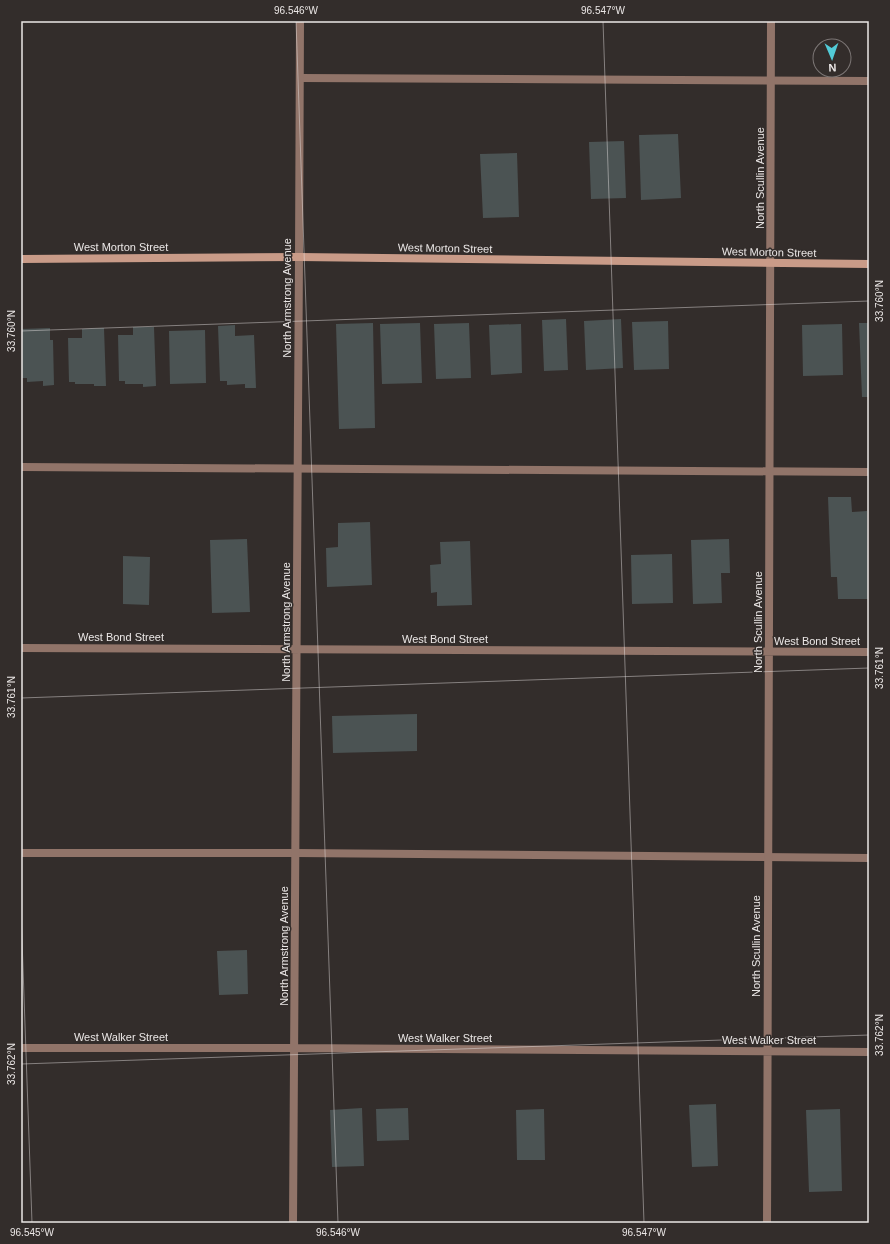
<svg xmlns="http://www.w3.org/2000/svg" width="890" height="1244" font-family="Helvetica,sans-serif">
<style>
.building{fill:#4b5353}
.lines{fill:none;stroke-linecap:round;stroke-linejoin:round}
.service{stroke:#917469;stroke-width:8}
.minor{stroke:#917469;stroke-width:8}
.tertiary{stroke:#917469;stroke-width:8}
.secondary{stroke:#c99b88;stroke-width:8}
.ticks{fill:none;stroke:#ebe7e6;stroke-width:1;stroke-opacity:0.45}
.labels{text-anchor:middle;stroke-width:3;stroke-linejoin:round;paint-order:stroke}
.street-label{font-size:11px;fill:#ebe7e6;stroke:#332d2b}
.neatline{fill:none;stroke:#ebe7e6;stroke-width:1.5}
.ticks-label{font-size:10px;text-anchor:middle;fill:#ebe7e6}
</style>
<rect width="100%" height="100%" fill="#332d2b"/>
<path class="building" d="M 678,134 L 681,198 L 641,200 L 639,135 Z
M 624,141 L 626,198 L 591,199 L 589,142 Z
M 517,153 L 519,217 L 483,218 L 480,154 Z
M 566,319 L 568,370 L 544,371 L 542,320 Z
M 621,319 L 623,368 L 586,370 L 584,321 Z
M 668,321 L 669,369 L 634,370 L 632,322 Z
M 373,323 L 375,428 L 339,429 L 336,324 Z
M 420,323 L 422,383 L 382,384 L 380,324 Z
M 469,323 L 471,378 L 436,379 L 434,324 Z
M 859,323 L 869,323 L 869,397 L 862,397 Z
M 521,324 L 522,373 L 491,375 L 489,325 Z
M 842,324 L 843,375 L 803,376 L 802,325 Z
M 235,325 L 235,336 L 254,335 L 256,388 L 245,388 L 245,384 L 227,385 L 227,381 L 220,381 L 218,326 Z
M 133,327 L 154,327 L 156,386 L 143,387 L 143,384 L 125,384 L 125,381 L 119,381 L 118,335 L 133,335 Z
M 50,328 L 50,340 L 53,340 L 54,385 L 43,386 L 43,381 L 27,382 L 27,378 L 21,378 L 21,329 Z
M 104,328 L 106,386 L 94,386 L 94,384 L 75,384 L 75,382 L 69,382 L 68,338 L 82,338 L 82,329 Z
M 205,330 L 206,383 L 170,384 L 169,331 Z
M 828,497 L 851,497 L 852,512 L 867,511 L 869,599 L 838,599 L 837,577 L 831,577 Z
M 370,522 L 372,585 L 327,587 L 326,548 L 338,547 L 338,523 Z
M 247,539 L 250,612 L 212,613 L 210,540 Z
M 729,539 L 730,573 L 721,573 L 722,603 L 693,604 L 691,540 Z
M 470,541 L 472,605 L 437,606 L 437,592 L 431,593 L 430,565 L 441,564 L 440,542 Z
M 672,554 L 673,603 L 632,604 L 631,555 Z
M 123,556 L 150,557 L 149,605 L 123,604 Z
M 417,714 L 417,751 L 333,753 L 332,716 Z
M 247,950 L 248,994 L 219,995 L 217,951 Z
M 716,1104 L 718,1166 L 692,1167 L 689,1105 Z
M 362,1108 L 364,1166 L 332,1167 L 330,1110 Z
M 408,1108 L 409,1140 L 377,1141 L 376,1109 Z
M 544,1109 L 545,1160 L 517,1160 L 516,1110 Z
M 840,1109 L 842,1191 L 809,1192 L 806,1110 Z"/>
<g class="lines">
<path class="service" d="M 300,78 L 869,81
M 21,467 L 869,472
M 21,853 L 296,853 L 869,858"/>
<path class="minor" d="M 21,648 L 869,652
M 21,1048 L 294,1048 L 869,1052
M 293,1223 L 299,257
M 767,1223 L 771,21"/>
<path class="tertiary" d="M 299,257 L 300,21"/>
<path class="secondary" d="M 21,259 L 299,257 L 869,264"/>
</g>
<path class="ticks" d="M 296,21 L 338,1223M 603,21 L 644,1223M 21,331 L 869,301M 21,698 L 869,668M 21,911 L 32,1223M 21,1064 L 869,1035"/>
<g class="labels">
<g class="street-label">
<text transform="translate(760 178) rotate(-90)" y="4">North Scullin Avenue</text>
<text x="121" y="251">West Morton Street</text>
<text transform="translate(445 248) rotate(1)" y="4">West Morton Street</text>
<text transform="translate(769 252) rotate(1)" y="4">West Morton Street</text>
<text transform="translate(287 298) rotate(-90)" y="4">North Armstrong Avenue</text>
<text transform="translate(286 622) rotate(-90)" y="4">North Armstrong Avenue</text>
<text transform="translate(758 622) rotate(-90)" y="4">North Scullin Avenue</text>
<text x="121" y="641">West Bond Street</text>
<text x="445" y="643">West Bond Street</text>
<text x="817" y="645">West Bond Street</text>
<text transform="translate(284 946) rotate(-90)" y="4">North Armstrong Avenue</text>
<text transform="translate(756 946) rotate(-90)" y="4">North Scullin Avenue</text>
<text x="121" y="1041">West Walker Street</text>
<text x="445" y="1042">West Walker Street</text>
<text x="769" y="1044">West Walker Street</text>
</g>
</g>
<rect width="890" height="1244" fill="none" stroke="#332d2b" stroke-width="44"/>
<g transform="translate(832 58) rotate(178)"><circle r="19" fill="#332d2b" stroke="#7d7776"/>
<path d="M0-3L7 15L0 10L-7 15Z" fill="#52cbd7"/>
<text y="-6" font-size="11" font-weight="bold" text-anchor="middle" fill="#ebe7e6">N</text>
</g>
<rect x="22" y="22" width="846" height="1200" class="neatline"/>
<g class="ticks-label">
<text x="296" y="14">96.546°W</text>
<text x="603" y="14">96.547°W</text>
<text transform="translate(879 301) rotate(-90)" y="4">33.760°N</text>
<text transform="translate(11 331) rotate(-90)" y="4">33.760°N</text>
<text transform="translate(879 668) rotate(-90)" y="4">33.761°N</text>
<text transform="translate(11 697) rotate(-90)" y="4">33.761°N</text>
<text transform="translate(879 1035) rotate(-90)" y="4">33.762°N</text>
<text transform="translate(11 1064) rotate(-90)" y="4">33.762°N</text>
<text x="32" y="1236">96.545°W</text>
<text x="338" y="1236">96.546°W</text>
<text x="644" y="1236">96.547°W</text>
</g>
</svg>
